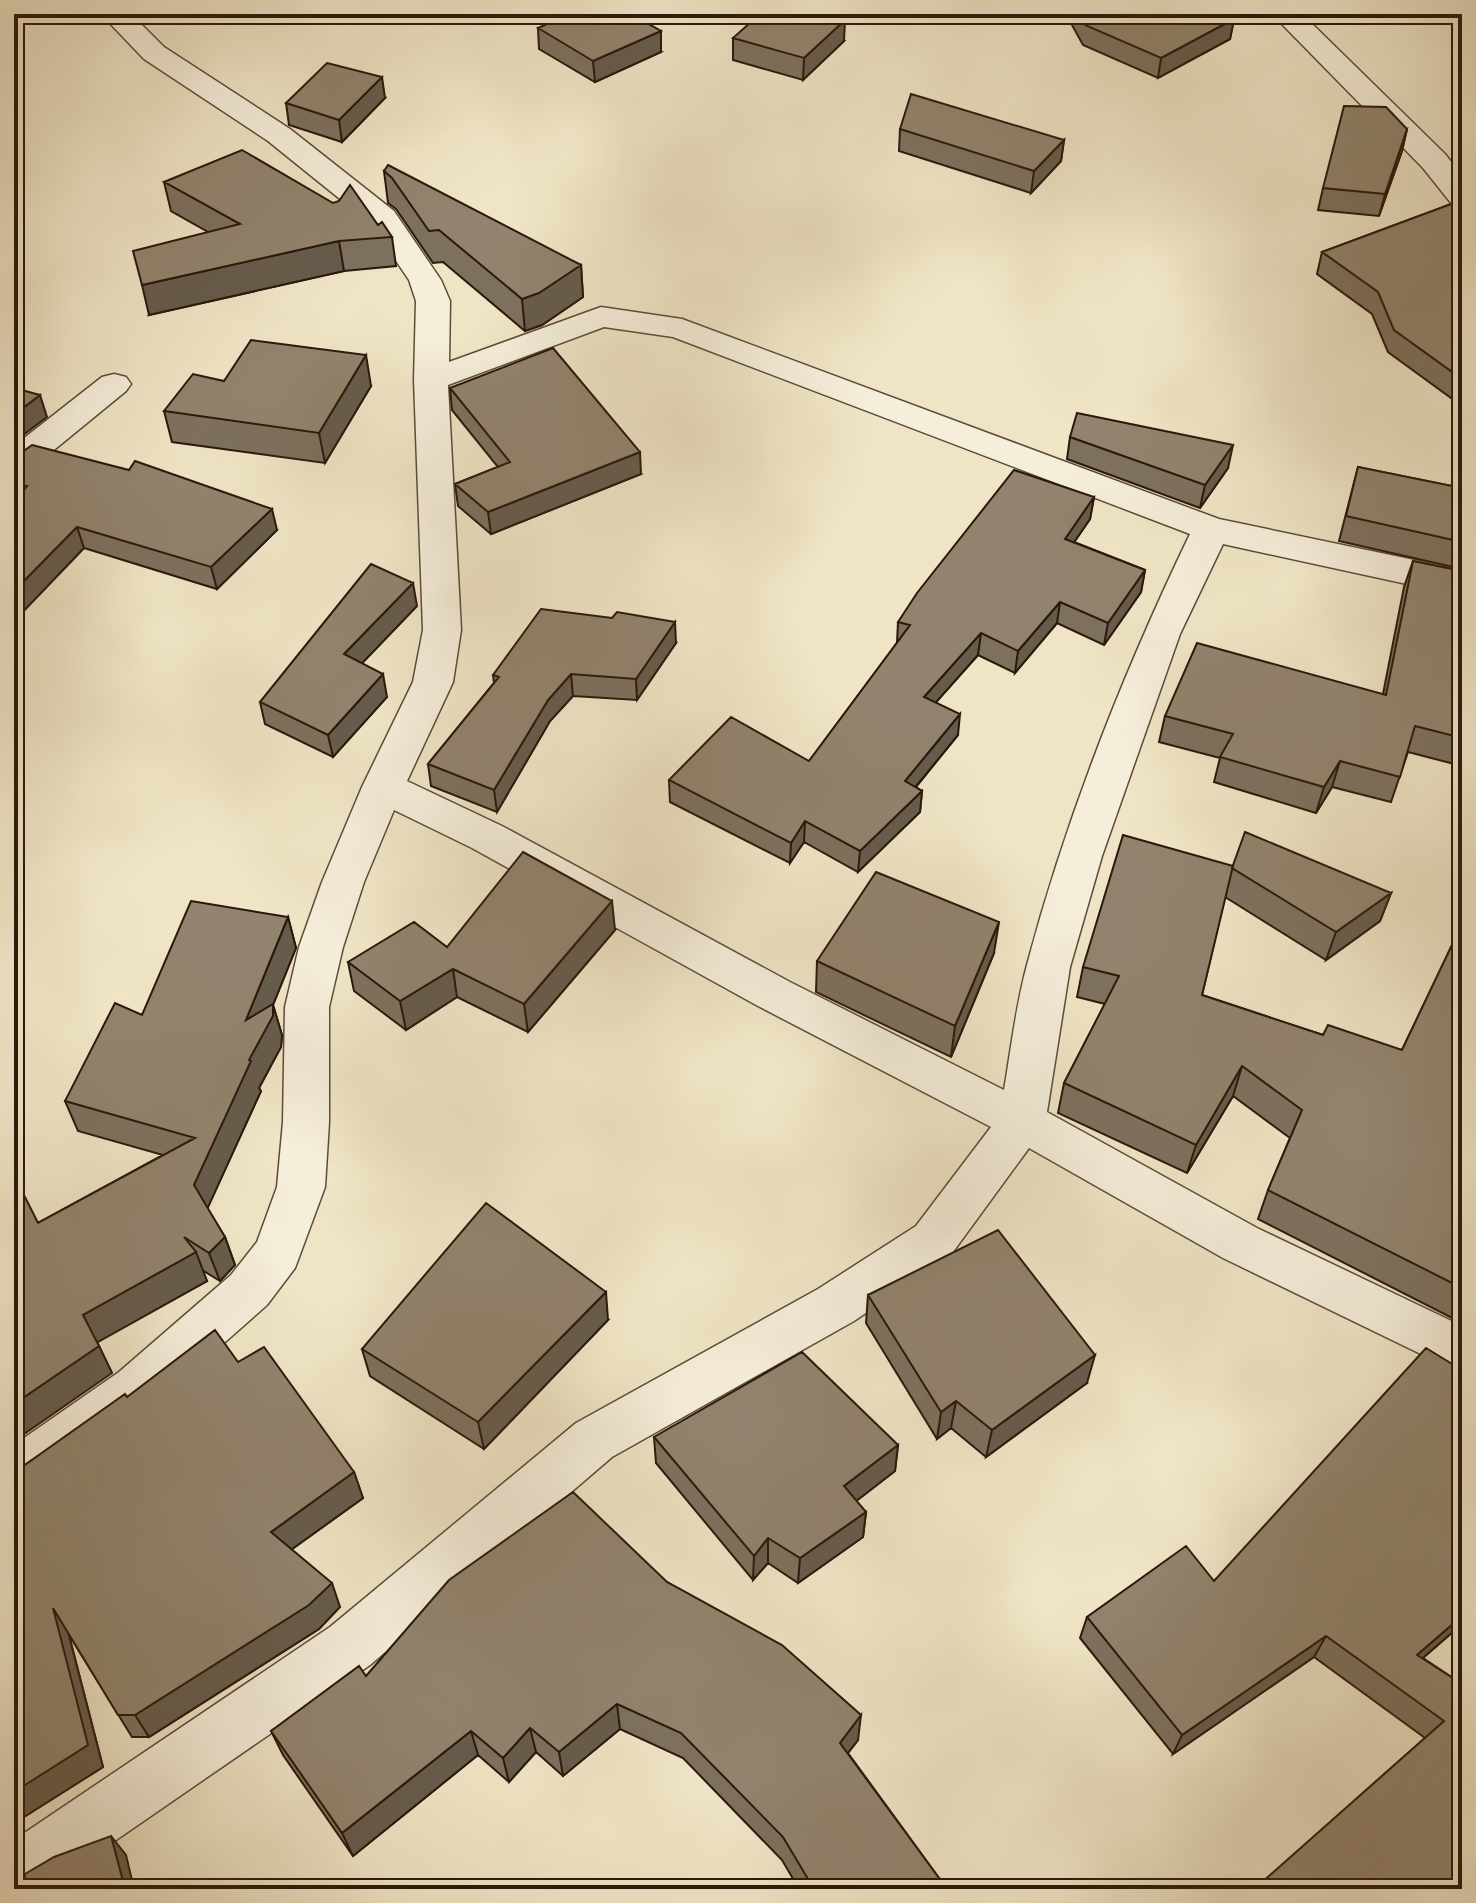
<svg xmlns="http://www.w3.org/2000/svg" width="1476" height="1903" font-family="'Libre Bodoni',serif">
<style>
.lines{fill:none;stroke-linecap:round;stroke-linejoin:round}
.street-casing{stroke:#5c4b3a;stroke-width:3}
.street{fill:#f5eeda;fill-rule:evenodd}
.wall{fill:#7d715e;stroke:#2b180c;stroke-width:2}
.shaded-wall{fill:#665c4c;stroke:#2b180c;stroke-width:2}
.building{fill:#91836d;stroke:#2b180c;stroke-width:2}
</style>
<rect width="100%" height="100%" fill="#efe5c6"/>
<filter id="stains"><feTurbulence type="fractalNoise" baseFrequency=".0025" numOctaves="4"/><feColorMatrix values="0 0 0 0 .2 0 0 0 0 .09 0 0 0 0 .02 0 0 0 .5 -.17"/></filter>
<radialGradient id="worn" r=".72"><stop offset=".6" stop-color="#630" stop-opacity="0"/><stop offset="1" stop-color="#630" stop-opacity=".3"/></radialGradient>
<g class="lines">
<defs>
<path id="street" d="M 101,14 L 131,14 L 164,47 L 290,129 L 394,211 L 441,280 L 450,301 L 449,362 L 601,307 L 682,319 L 1219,519 L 1462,570 L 1462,596 L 1223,544 L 1180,634 L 1102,856 L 1070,967 L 1047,1112 L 1257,1228 L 1462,1326 L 1462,1374 L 1223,1258 L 1029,1148 L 950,1256 L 854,1321 L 612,1457 L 370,1665 L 45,1889 L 14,1889 L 14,1840 L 330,1627 L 576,1423 L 818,1289 L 916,1226 L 991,1127 L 758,1006 L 472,848 L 394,810 L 364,882 L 343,947 L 329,1007 L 329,1122 L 325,1187 L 295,1268 L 267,1305 L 155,1404 L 33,1492 L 14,1500 L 14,1445 L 119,1372 L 231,1275 L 257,1242 L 277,1187 L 283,1122 L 285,1007 L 299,947 L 322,882 L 362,787 L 413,682 L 423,630 L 414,380 L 416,301 L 409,280 L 371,224 L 268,141 L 144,59 ZM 604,327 L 673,337 L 1190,534 C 1124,671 1066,818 1027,965 C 1016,1005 1011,1049 1004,1090 L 790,982 L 502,826 L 407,781 L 453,682 L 461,630 L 448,385 Z
M 1272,14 L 1302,14 L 1445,154 L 1462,176 L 1462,205 L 1451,203 L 1423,168 Z
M 114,374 L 126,377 L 131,384 L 126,391 L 27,472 L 14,475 L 14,446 L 102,377 Z"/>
</defs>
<use href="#street" class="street-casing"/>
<use href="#street" class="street"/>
</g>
<path class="wall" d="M 1066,14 L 1224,14 L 1234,19 L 1230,39 L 1158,78 L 1083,45 Z
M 538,28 L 661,52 L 595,82 L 539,49 Z
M 733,38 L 844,41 L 803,80 L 733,60 Z
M 385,98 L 342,142 L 289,125 L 286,103 Z
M 900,129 L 1064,140 L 1061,161 L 1031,193 L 899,151 Z
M 1407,129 L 1402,151 L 1379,216 L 1318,210 L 1323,188 Z
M 384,171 L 581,265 L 583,297 L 542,325 L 525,331 L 443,262 L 433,263 L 396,209 L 388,203 Z
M 164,182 L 333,203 L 378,225 L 392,237 L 396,266 L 344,271 L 149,315 L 208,232 L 171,211 Z
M 1462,200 L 1462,406 L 1388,352 L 1372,314 L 1317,274 L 1322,252 Z
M 224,381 L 371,386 L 325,463 L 172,442 L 164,411 Z
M 450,388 L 641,474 L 491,534 L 458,506 L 455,484 L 498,467 L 452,410 Z
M 1070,437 L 1228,468 L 1200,508 L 1067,459 Z
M 14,454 L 277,530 L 217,589 L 84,548 L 14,621 Z
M 1358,467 L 1462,488 L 1462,569 L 1339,541 Z
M 1094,497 L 1090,519 L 1074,542 L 1145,570 L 1141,592 L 1104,645 L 1057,623 L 1015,673 L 978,655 L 936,702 L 958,735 L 916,787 L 922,791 L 920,812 L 858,872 L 804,842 L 790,863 L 670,802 L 669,780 L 809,761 L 897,643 L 898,622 Z
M 1413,561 L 1462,571 L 1462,766 L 1408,752 L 1391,802 L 1332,787 L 1316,813 L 1214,782 L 1220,758 L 1159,742 L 1165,716 L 1383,694 L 1404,587 Z
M 417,606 L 362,663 L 387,697 L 333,757 L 265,724 L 260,702 Z
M 676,643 L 637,700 L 573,696 L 550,721 L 497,812 L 431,786 L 428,764 L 494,683 L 493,675 Z
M 1233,866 L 1391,893 L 1380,921 L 1326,960 L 1225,897 L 1202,995 L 1323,1035 L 1402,1050 L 1462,924 L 1462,1323 L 1258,1219 L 1268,1190 L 1290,1138 L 1233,1096 L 1187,1173 L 1058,1113 L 1064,1083 L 1105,1004 L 1077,997 L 1083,967 Z
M 288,917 L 296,948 L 273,1005 L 282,1035 L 281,1047 L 259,1088 L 261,1091 L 207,1208 L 225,1237 L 235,1265 L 220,1281 L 202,1270 L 207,1281 L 97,1342 L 112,1373 L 38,1223 L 163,1155 L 78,1131 L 65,1101 L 142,1015 Z
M 615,930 L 528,1032 L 457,997 L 406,1030 L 354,991 L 348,962 Z
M 994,953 L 951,1057 L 816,992 L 817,961 Z
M 868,1295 L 1087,1383 L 986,1457 L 951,1428 L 937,1439 L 866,1323 Z
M 608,1320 L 484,1449 L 370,1376 L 362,1349 Z
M 238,1362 L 354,1472 L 363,1498 L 291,1550 L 340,1607 L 319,1629 L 149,1737 L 132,1737 L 69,1635 L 103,1767 L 16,1822 L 19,1469 L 127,1397 Z
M 1462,1370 L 1462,1624 L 1423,1658 L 1462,1684 L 1462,1889 L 1256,1889 L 1259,1885 L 1425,1738 L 1314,1657 L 1173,1754 L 1080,1638 L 1087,1617 L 1214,1581 Z
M 654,1437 L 898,1445 L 895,1471 L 856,1501 L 866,1512 L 863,1537 L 798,1583 L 768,1563 L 753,1580 L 656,1463 Z
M 667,1582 L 858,1740 L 848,1753 L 947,1889 L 799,1889 L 782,1860 L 683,1758 L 620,1729 L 563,1776 L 536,1752 L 509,1782 L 478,1755 L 353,1856 L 283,1755 L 271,1731 L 366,1676 Z"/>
<path class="shaded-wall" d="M 1234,19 L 1230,39 L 1158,78 L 1161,58 Z
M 845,20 L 844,41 L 803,80 L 804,58 Z
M 661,31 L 661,52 L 595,82 L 593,61 Z
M 382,77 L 385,98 L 342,142 L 339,120 Z
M 1407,129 L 1402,151 L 1379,216 L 1385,194 Z
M 1064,140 L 1061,161 L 1031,193 L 1034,171 Z
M 339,241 L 344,271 L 149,315 L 142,285 Z
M 581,265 L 583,297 L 542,325 L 525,331 L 522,299 Z
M 366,355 L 371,386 L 325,463 L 319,433 Z
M 40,395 L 47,417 L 14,442 L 14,415 Z
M 1233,445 L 1228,468 L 1200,508 L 1205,485 Z
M 640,452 L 641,474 L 491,534 L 488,512 Z
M 1094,497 L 1090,519 L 1062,560 L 1065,539 Z
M 272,509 L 277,530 L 217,589 L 211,567 Z
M 77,527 L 84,548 L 14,621 L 14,591 Z
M 1145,570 L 1141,592 L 1104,645 L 1108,623 Z
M 413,583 L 417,606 L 349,677 L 344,654 Z
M 1060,602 L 1057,623 L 1015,673 L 1018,651 Z
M 675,622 L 676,643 L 637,700 L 636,679 Z
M 981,633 L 978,655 L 922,718 L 924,697 Z
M 383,674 L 387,697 L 333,757 L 328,735 Z
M 571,674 L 573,696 L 550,721 L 497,812 L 494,790 L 548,700 Z
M 960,714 L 958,735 L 903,802 L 905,781 Z
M 1340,761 L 1332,787 L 1316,813 L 1324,787 Z
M 922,791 L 920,812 L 858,872 L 860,851 Z
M 805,821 L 804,842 L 790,863 L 791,843 Z
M 1391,893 L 1380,921 L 1326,960 L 1336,932 Z
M 612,901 L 615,930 L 528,1032 L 524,1004 Z
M 288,917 L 296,948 L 273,1005 L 282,1035 L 281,1047 L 259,1088 L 261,1091 L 205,1214 L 194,1185 L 246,1020 Z
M 999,922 L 994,953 L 951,1057 L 955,1026 Z
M 453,969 L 457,997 L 406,1030 L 400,1001 Z
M 1242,1066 L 1233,1096 L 1187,1173 L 1196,1145 Z
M 225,1237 L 235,1265 L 220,1281 L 209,1253 Z
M 196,1252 L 207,1281 L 96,1343 L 83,1315 Z
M 606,1292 L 608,1320 L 484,1449 L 478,1422 Z
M 99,1346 L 112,1373 L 14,1441 L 14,1404 Z
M 1095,1355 L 1087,1383 L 986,1457 L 992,1430 Z
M 956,1401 L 951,1428 L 937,1439 L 941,1412 Z
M 898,1445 L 895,1471 L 842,1512 L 844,1486 Z
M 354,1472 L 363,1498 L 281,1557 L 271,1532 Z
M 866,1512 L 863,1537 L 798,1583 L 800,1558 Z
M 768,1538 L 768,1563 L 753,1580 L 754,1556 Z
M 332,1583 L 340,1607 L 319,1629 L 149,1737 L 135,1715 Z
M 53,1608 L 68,1632 L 103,1767 L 16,1822 L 14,1820 L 14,1792 Z
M 1462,1616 L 1462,1624 L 1403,1675 L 1417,1655 Z
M 1326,1636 L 1314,1657 L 1173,1754 L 1182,1735 Z
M 617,1704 L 620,1729 L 563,1776 L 559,1752 Z
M 861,1715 L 858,1740 L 837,1767 L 840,1743 Z
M 530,1728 L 536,1752 L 509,1782 L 503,1758 Z
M 471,1731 L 478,1755 L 353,1856 L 342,1833 Z
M 111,1836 L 126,1855 L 134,1889 L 125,1889 Z"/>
<path class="building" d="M 570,14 L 631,14 L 661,31 L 593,61 L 538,28 Z
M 760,14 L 825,14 L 845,20 L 804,58 L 733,38 Z
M 1079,14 L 1224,14 L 1234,19 L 1161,58 L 1085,25 Z
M 327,63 L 382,77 L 339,120 L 286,103 Z
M 911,94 L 1064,140 L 1034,171 L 900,129 Z
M 1344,106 L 1386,107 L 1407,129 L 1385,194 L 1323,188 Z
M 242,150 L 333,203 L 339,201 L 350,185 L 378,225 L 382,222 L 392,237 L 339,241 L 142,285 L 133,251 L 240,224 L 164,182 Z
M 388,165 L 581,265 L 539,293 L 522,299 L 439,230 L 429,231 L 392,178 L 384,171 Z
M 1462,200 L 1462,379 L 1394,330 L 1378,292 L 1322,252 Z
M 251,340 L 366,355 L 319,433 L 164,411 L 193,374 L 224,381 Z
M 553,348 L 640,452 L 488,512 L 455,484 L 510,462 L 450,388 Z
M 14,388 L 40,395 L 14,415 Z
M 1077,413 L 1233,445 L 1205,485 L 1070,437 Z
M 32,445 L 129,470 L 135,461 L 272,509 L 211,567 L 77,527 L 14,591 L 14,502 L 27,486 L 14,483 L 14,454 L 21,453 Z
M 1358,467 L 1462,488 L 1462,542 L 1346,516 Z
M 1014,470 L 1094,497 L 1065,539 L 1145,570 L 1108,623 L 1060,602 L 1018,651 L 981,633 L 924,697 L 960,714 L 905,781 L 922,791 L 860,851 L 805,821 L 791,843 L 669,780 L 731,717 L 809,761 L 910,625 L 898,622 L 917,593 Z
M 1413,561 L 1462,571 L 1462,738 L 1415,726 L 1400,777 L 1340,761 L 1324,787 L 1220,757 L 1233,734 L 1165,716 L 1197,643 L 1386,695 Z
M 371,564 L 413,583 L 344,654 L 383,674 L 328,735 L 260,702 Z
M 541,609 L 612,618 L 617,612 L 675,622 L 636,679 L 571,674 L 548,700 L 494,790 L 428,764 L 499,677 L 493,675 Z
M 1245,832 L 1391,893 L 1336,932 L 1232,868 Z
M 1123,835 L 1233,866 L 1202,995 L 1323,1035 L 1328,1025 L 1402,1050 L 1462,924 L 1462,1288 L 1268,1190 L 1302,1110 L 1242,1066 L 1196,1145 L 1064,1083 L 1119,976 L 1083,967 Z
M 523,852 L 612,901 L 524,1004 L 453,969 L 400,1001 L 348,962 L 414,922 L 447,947 Z
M 876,872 L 999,922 L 955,1026 L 817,961 Z
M 191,901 L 288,917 L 246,1020 L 273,1004 L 273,1016 L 249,1060 L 251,1061 L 194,1185 L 225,1237 L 209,1253 L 184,1237 L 196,1252 L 83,1315 L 99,1346 L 14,1404 L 14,1197 L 17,1196 L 21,1189 L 38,1223 L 195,1138 L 65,1101 L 115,1003 L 142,1015 Z
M 486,1203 L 606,1292 L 478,1422 L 362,1349 Z
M 998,1230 L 1095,1355 L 992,1430 L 956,1401 L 941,1412 L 868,1295 Z
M 215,1330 L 238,1362 L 264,1347 L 354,1472 L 271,1532 L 332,1583 L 309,1605 L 135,1715 L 118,1715 L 53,1608 L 88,1745 L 14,1792 L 14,1471 L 19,1469 L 125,1394 L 127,1397 Z
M 1426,1348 L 1462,1370 L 1462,1616 L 1417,1655 L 1462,1684 L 1462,1889 L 1262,1889 L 1259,1885 L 1444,1721 L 1326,1636 L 1182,1735 L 1087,1617 L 1186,1546 L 1214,1581 Z
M 802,1352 L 898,1445 L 844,1486 L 866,1512 L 800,1558 L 768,1538 L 754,1556 L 654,1437 Z
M 573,1492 L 667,1582 L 782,1645 L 861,1715 L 840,1743 L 947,1889 L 814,1889 L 783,1837 L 681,1733 L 617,1704 L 559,1752 L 530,1728 L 503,1758 L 471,1731 L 342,1833 L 271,1731 L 359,1666 L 366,1676 L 449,1580 Z
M 111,1836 L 125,1889 L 24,1889 L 25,1874 L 54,1857 Z
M 559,1881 L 567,1889 L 552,1889 Z"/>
<rect width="1476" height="1903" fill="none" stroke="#efe5c6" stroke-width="48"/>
<rect x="16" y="16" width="1444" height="1871" fill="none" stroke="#2b180c" stroke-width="4"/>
<rect x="24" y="24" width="1428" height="1855" fill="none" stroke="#2b180c" stroke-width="2"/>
<rect width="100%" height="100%" filter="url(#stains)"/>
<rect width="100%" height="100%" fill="url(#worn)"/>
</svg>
